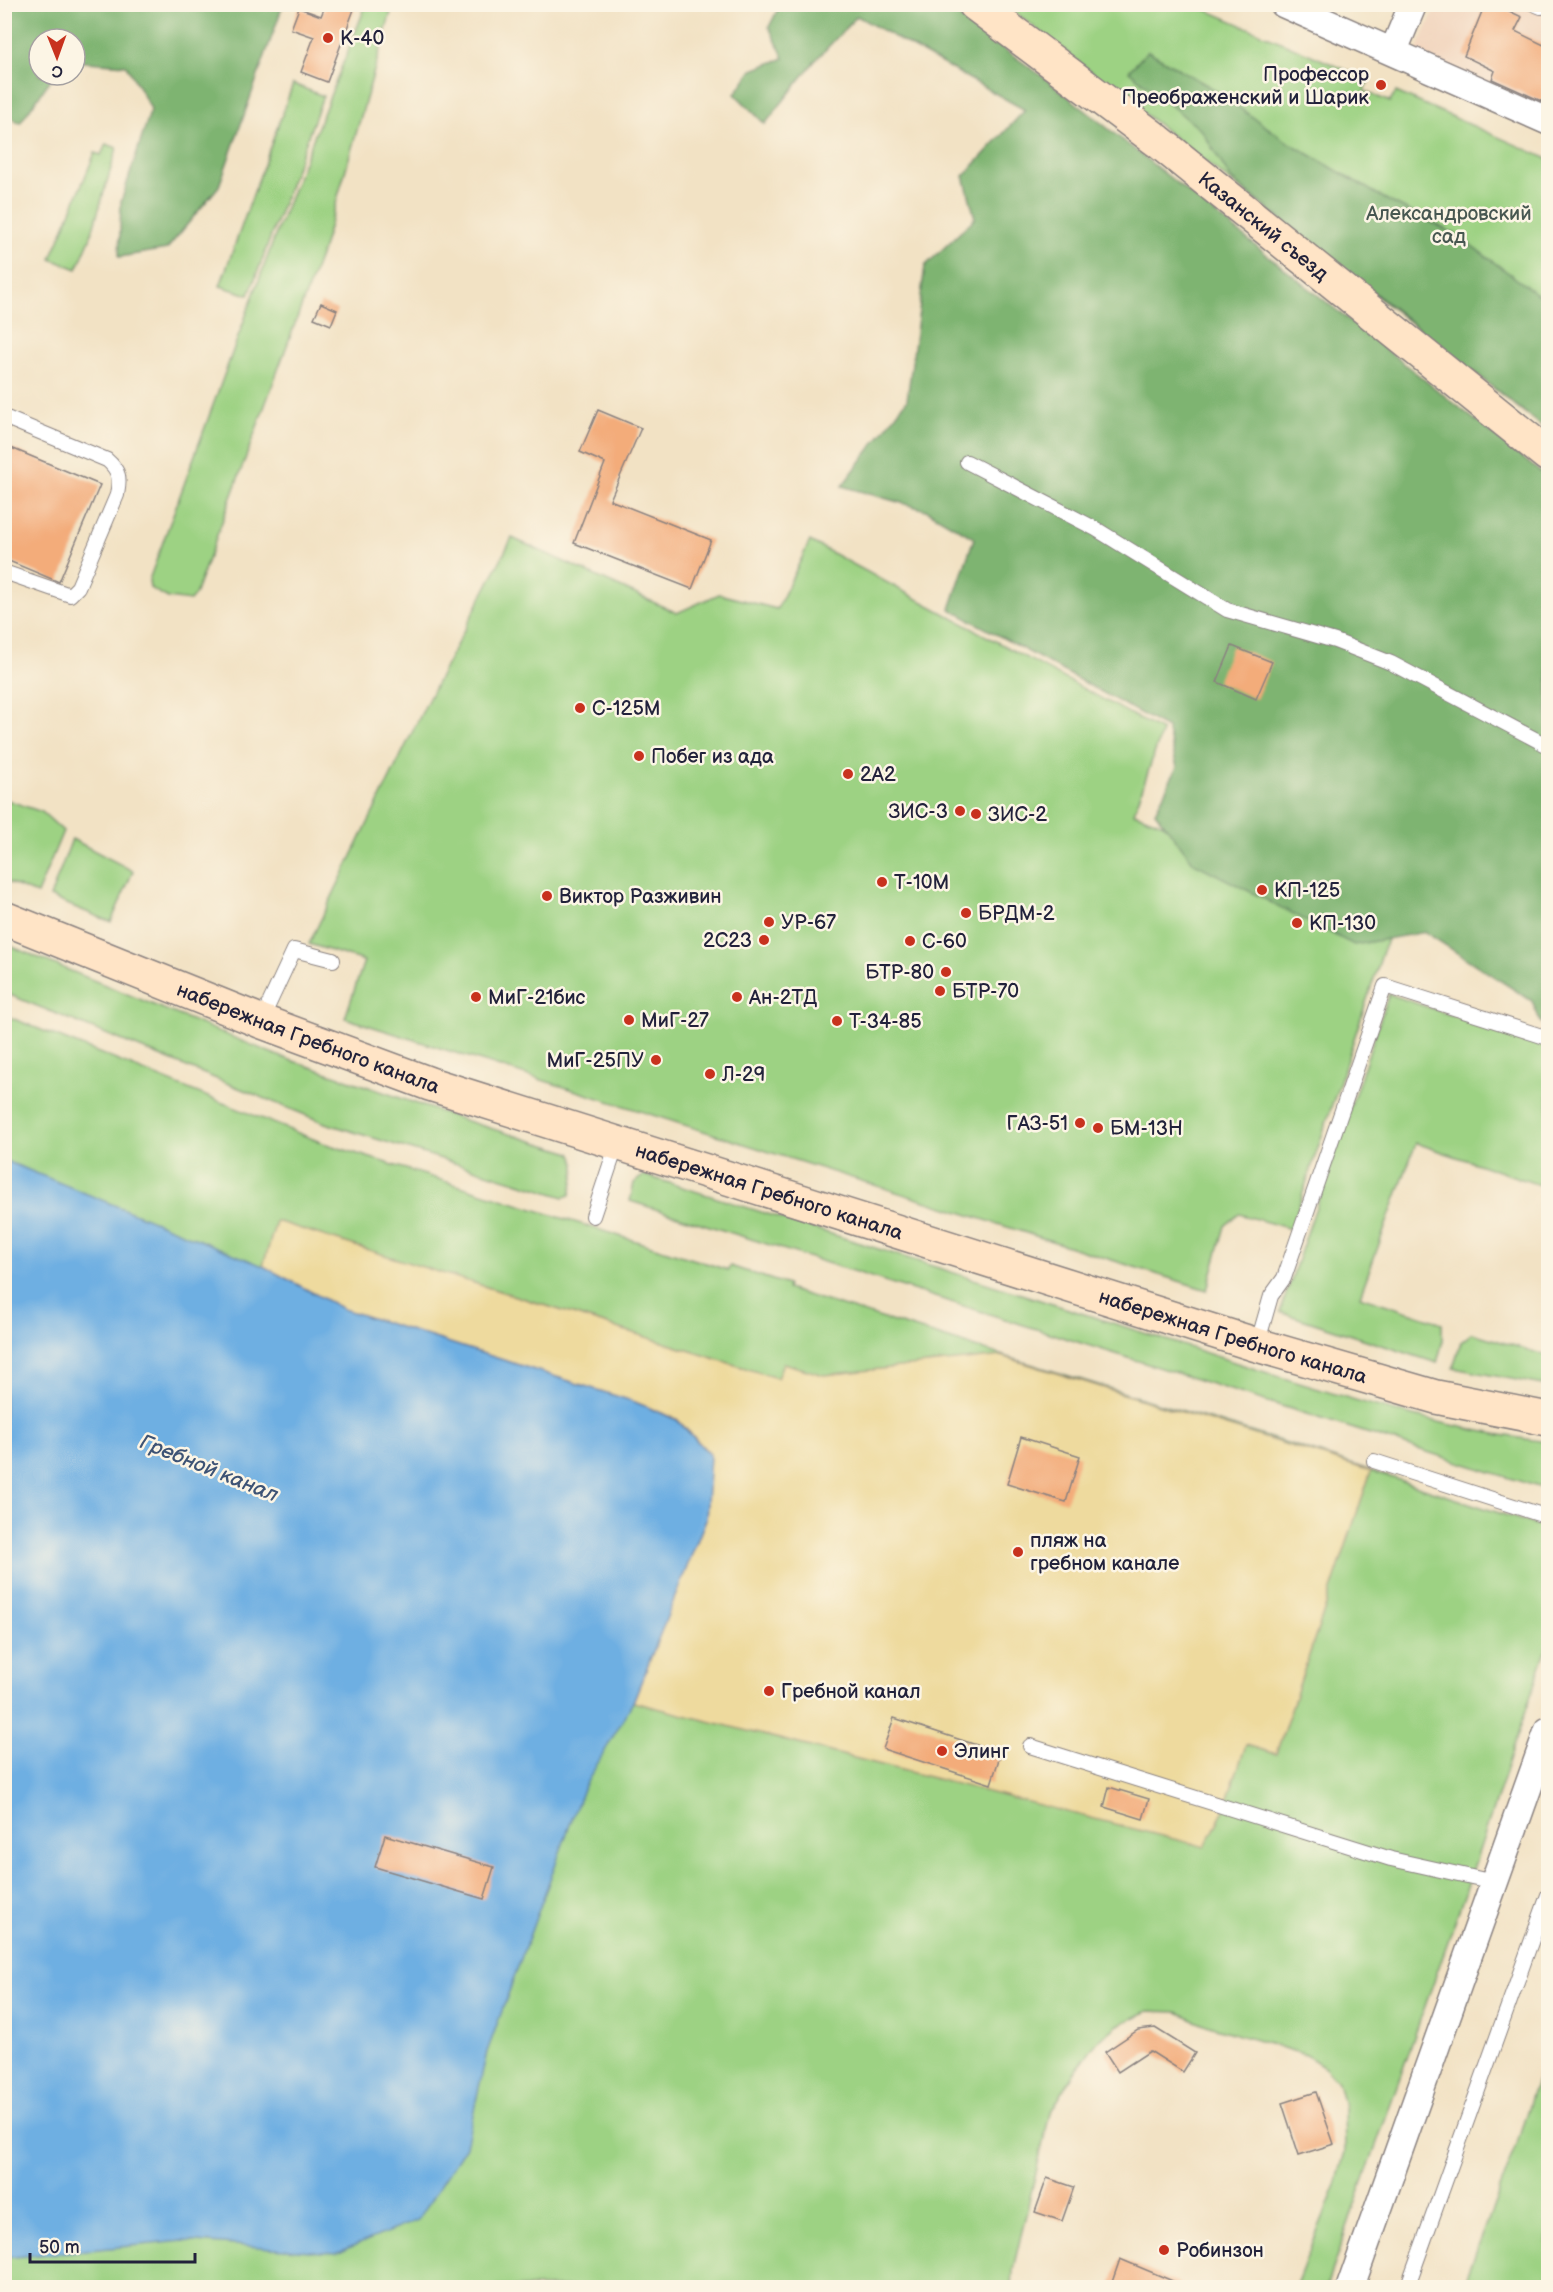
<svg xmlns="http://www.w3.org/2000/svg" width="1553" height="2292" font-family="'Balsamiq Sans',sans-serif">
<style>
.built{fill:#f2d5be}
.green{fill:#9dd283;stroke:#607a5f;stroke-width:1.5}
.forest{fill:#7eb471;stroke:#506b56;stroke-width:1.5}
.sand{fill:#eeda9e;stroke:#887e6c;stroke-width:1.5}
.water{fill:#6eafe2;stroke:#48688e;stroke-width:1.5}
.building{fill:#f3ac7a}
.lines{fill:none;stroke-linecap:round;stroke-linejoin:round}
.lane-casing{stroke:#8a8280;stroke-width:16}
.street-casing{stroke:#8a8280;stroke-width:30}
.secondary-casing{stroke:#8a8280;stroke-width:36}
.lane{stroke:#fff;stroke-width:14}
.street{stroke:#fff;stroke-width:27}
.secondary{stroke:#ffe4c6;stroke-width:33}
.poi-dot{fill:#c8321e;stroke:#fcf5e5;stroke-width:2}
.labels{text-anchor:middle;stroke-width:5;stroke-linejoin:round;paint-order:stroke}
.poi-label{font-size:20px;fill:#22223b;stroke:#fcf5e5;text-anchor:start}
.park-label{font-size:20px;fill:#475751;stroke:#fcf5e5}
.street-label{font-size:20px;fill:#22223b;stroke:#fcf5e5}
.water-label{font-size:21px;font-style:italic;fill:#3d5375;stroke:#fcf5e5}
</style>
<rect width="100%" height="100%" fill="#fcf5e5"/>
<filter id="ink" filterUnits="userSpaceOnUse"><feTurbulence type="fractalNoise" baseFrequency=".0167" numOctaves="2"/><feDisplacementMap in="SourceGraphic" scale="12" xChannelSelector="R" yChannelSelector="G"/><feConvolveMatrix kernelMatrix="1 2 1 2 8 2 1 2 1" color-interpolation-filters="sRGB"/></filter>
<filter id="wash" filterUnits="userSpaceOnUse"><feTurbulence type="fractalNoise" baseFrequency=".008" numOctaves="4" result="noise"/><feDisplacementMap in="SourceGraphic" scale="24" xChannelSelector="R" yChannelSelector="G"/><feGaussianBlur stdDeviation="1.35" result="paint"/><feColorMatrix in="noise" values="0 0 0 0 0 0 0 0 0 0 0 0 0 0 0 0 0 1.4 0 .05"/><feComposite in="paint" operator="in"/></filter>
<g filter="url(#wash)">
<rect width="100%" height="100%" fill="#f2e2c4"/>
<path class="built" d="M 1437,5 L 1548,5 L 1548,110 L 1416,52 Z"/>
<path class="green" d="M 366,5 L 393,5 L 324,245 L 195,595 L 190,601 L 168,598 L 150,588 L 149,580 L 278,228 Z
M 1006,5 L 1195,5 L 1369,80 L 1364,91 L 1390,102 L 1396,92 L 1548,159 L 1548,431 Z
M 293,84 L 323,96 L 249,295 L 220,286 Z
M 106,144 L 117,148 L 90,239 L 77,269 L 51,259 L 95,153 L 101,155 Z
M 512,538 L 677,613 L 719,594 L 777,609 L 810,541 L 1162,731 L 1134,813 L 1396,912 L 1291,1229 L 1239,1214 L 1225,1226 L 1207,1290 L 345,1018 L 364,961 L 309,944 L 428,700 Z
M 4,799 L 42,812 L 63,831 L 37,894 L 5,881 Z
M 72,839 L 133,871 L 111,922 L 50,897 Z
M 5,944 L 276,1055 L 467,1121 L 571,1153 C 579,1165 573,1181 570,1195 L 564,1197 L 325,1123 L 5,993 Z
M 1389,994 L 1548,1048 L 1548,1188 L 1416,1143 L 1360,1296 L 1442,1323 L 1442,1344 L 1437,1363 L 1280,1312 Z
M 4,1015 L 323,1143 L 728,1270 L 730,1266 L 788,1285 L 787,1289 L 1290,1444 L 1548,1529 L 1548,1644 L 1466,1890 L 1326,2287 L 1295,2287 L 1336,2185 L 1345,2152 L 1344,2106 L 1338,2082 L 1325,2067 L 1306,2055 L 1209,2026 L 1177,2012 L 1148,2011 L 1118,2025 L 1094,2045 L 1073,2075 L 1050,2113 L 1013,2269 L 1012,2287 L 5,2287 Z
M 644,1175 C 816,1228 988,1283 1160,1338 C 1285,1378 1417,1426 1548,1442 L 1548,1490 L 630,1201 L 634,1183 Z
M 1472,1333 L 1548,1356 L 1548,1386 L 1453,1368 L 1461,1342 Z
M 1548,2042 L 1548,2287 L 1463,2287 L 1517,2144 Z"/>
<path class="forest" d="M 5,4 L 283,5 L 219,186 L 167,249 L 119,257 L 121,202 L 151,109 L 126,65 L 75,61 L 75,39 L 39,39 L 39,75 L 54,75 L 20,123 L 5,114 Z
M 780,5 L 942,5 L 1042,76 L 1548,478 L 1548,1026 L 1541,1023 L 1532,1001 L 1425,932 L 1354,945 L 1194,863 L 1155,812 L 1177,767 L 1167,728 L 950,609 L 974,538 L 926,510 L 842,486 L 907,400 L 925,266 L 975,218 L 964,176 L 1025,110 L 857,16 L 814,62 L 765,124 L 735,94 L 752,70 L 784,58 L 769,27 Z
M 1148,51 L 1210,87 L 1288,142 L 1389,201 L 1457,235 L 1548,302 L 1548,431 L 1231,179 L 1202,131 L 1129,71 Z"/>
<path class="sand" d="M 276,1221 L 777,1378 L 783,1363 L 824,1375 L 1002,1356 L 1371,1471 L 1276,1754 L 1246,1745 L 1223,1812 L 1205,1847 L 633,1702 L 706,1519 L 710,1454 L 677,1419 L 635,1402 L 343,1309 L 263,1266 Z"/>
<path class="water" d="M 4,1160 L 263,1266 L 343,1309 L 635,1402 L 677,1420 L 710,1455 L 706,1519 L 633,1702 L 583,1789 L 487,2052 L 466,2146 L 418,2220 L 336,2253 L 183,2241 L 5,2258 Z"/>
<g id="blocks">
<path class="building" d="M 326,4 L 356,4 L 327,82 L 301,72 L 314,37 L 291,29 L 299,8 L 321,16 Z
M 1485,4 L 1509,4 L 1509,11 L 1522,17 L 1515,31 L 1548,47 L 1548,104 L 1492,79 L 1495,71 L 1464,56 Z
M 321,303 L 337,310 L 331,325 L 314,318 Z
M 598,410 L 641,428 L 610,500 L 711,540 L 692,589 L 574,543 L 605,463 L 580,452 Z
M 4,445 L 100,485 L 59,582 L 4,559 Z
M 1232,646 L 1272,662 L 1256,699 L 1217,682 Z
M 1021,1437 L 1080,1456 L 1066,1502 L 1007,1484 Z
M 894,1718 L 1001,1753 L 991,1784 L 883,1749 Z
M 1109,1787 L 1149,1799 L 1143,1819 L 1104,1807 Z
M 385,1835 L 494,1867 L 484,1899 L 375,1867 Z
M 1155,2028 L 1195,2053 L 1183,2072 L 1150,2051 L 1118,2072 L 1105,2052 L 1138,2030 Z
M 1316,2092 L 1334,2144 L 1299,2155 L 1282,2103 Z
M 1047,2178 L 1074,2187 L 1062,2221 L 1035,2212 Z
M 1120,2259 L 1187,2287 L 1187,2288 L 1110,2288 Z"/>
</g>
</g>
<g filter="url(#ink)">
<use href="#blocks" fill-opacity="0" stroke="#8a8280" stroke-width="1.5"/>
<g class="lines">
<defs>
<path id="lane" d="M 1534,4 L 1541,7 L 1542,4
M 4,417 L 107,460 C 120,471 120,479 117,495 L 78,587 L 70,595 L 4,572
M 967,462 L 1096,529 L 1227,610 L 1335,641 L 1391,663 L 1548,746
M 261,1021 L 294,950 L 333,960
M 593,1216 L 617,1144
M 1257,1345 L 1271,1296 L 1284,1278 L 1385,986 L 1548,1038
M 1374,1461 L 1548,1517
M 1030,1746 L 1391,1859 L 1494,1882
M 1407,2288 L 1548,1895"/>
<path id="street" d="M 1284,4 L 1548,121
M 1393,52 L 1413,4
M 1350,2288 L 1548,1731"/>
<g id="secondary">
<path id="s1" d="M 975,4 L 1158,141 L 1548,455"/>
<path id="s2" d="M 4,918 L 260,1021 L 430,1084 L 1257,1345 L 1436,1397 L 1548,1419"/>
</g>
</defs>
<use href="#lane" class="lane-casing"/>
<use href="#street" class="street-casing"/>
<use href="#secondary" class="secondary-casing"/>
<use href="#lane" class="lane"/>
<use href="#street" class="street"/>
<use href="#secondary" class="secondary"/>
</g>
</g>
<g class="poi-dot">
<circle cx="328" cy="38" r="6"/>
<circle cx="1381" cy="85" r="6"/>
<circle cx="580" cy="708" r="6"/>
<circle cx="639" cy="756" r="6"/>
<circle cx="848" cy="774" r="6"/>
<circle cx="960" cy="811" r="6"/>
<circle cx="976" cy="814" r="6"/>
<circle cx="882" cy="882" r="6"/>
<circle cx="1262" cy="890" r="6"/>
<circle cx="547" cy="896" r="6"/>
<circle cx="966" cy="913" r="6"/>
<circle cx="769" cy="922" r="6"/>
<circle cx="1297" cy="923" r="6"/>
<circle cx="764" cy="940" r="6"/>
<circle cx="910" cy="941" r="6"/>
<circle cx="946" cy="972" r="6"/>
<circle cx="940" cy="991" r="6"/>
<circle cx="476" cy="997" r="6"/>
<circle cx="737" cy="997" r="6"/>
<circle cx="629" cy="1020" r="6"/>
<circle cx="837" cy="1021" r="6"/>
<circle cx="656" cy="1060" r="6"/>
<circle cx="710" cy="1074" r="6"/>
<circle cx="1080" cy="1123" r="6"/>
<circle cx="1098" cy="1128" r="6"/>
<circle cx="1018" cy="1552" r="6"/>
<circle cx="769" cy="1691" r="6"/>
<circle cx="942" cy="1751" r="6"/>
<circle cx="1164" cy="2250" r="6"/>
</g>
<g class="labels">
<g class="poi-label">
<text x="340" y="45">К-40</text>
<text x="1369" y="81" text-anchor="end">Профессор<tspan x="1369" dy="23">Преображенский и Шарик</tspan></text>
<text x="592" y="715">С-125М</text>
<text x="651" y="763">Побег из ада</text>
<text x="860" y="781">2А2</text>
<text x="948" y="818" text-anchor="end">ЗИС-3</text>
<text x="988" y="821">ЗИС-2</text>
<text x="894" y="889">Т-10М</text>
<text x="1274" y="897">КП-125</text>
<text x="559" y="903">Виктор Разживин</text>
<text x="978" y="920">БРДМ-2</text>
<text x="781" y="929">УР-67</text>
<text x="1309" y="930">КП-130</text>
<text x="752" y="947" text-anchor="end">2С23</text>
<text x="922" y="948">С-60</text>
<text x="934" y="979" text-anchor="end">БТР-80</text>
<text x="952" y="998">БТР-70</text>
<text x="488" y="1004">МиГ-21бис</text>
<text x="749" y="1004">Ан-2ТД</text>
<text x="641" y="1027">МиГ-27</text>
<text x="849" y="1028">T-34-85</text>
<text x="644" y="1067" text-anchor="end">МиГ-25ПУ</text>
<text x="722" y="1081">Л-29</text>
<text x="1068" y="1130" text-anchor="end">ГАЗ-51</text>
<text x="1110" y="1135">БМ-13Н</text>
<text x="1030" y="1547">пляж на<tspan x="1030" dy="23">гребном канале</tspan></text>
<text x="781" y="1698">Гребной канал</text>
<text x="954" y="1758">Элинг</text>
<text x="1176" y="2257">Робинзон</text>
</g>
<g class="park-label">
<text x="1449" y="220">Александровский<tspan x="1449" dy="23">сад</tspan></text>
</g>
<g class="street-label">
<text dy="7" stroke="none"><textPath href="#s1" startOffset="364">Казанский съезд</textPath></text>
<text dy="7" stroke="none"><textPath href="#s2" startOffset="327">набережная Гребного канала</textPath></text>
<text dy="7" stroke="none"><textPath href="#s2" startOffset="813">набережная Гребного канала</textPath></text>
<text dy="7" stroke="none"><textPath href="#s2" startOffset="1299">набережная Гребного канала</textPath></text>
</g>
<g class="water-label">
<text transform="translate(209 1468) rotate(22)" y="7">Гребной канал</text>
</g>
</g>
<rect width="1553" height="2292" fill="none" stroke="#fcf5e5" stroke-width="24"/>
<g transform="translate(57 57) rotate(179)"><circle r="28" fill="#fcf5e5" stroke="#a5a1a1" stroke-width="1.5"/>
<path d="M0-4.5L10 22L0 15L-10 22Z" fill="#c8321e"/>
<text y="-9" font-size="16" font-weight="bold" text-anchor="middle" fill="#22223b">С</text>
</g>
<path d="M30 2253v9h165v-9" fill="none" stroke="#22223b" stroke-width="3"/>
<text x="39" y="2253" font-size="18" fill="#22223b" stroke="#fcf5e5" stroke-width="4.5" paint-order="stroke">50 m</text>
</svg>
